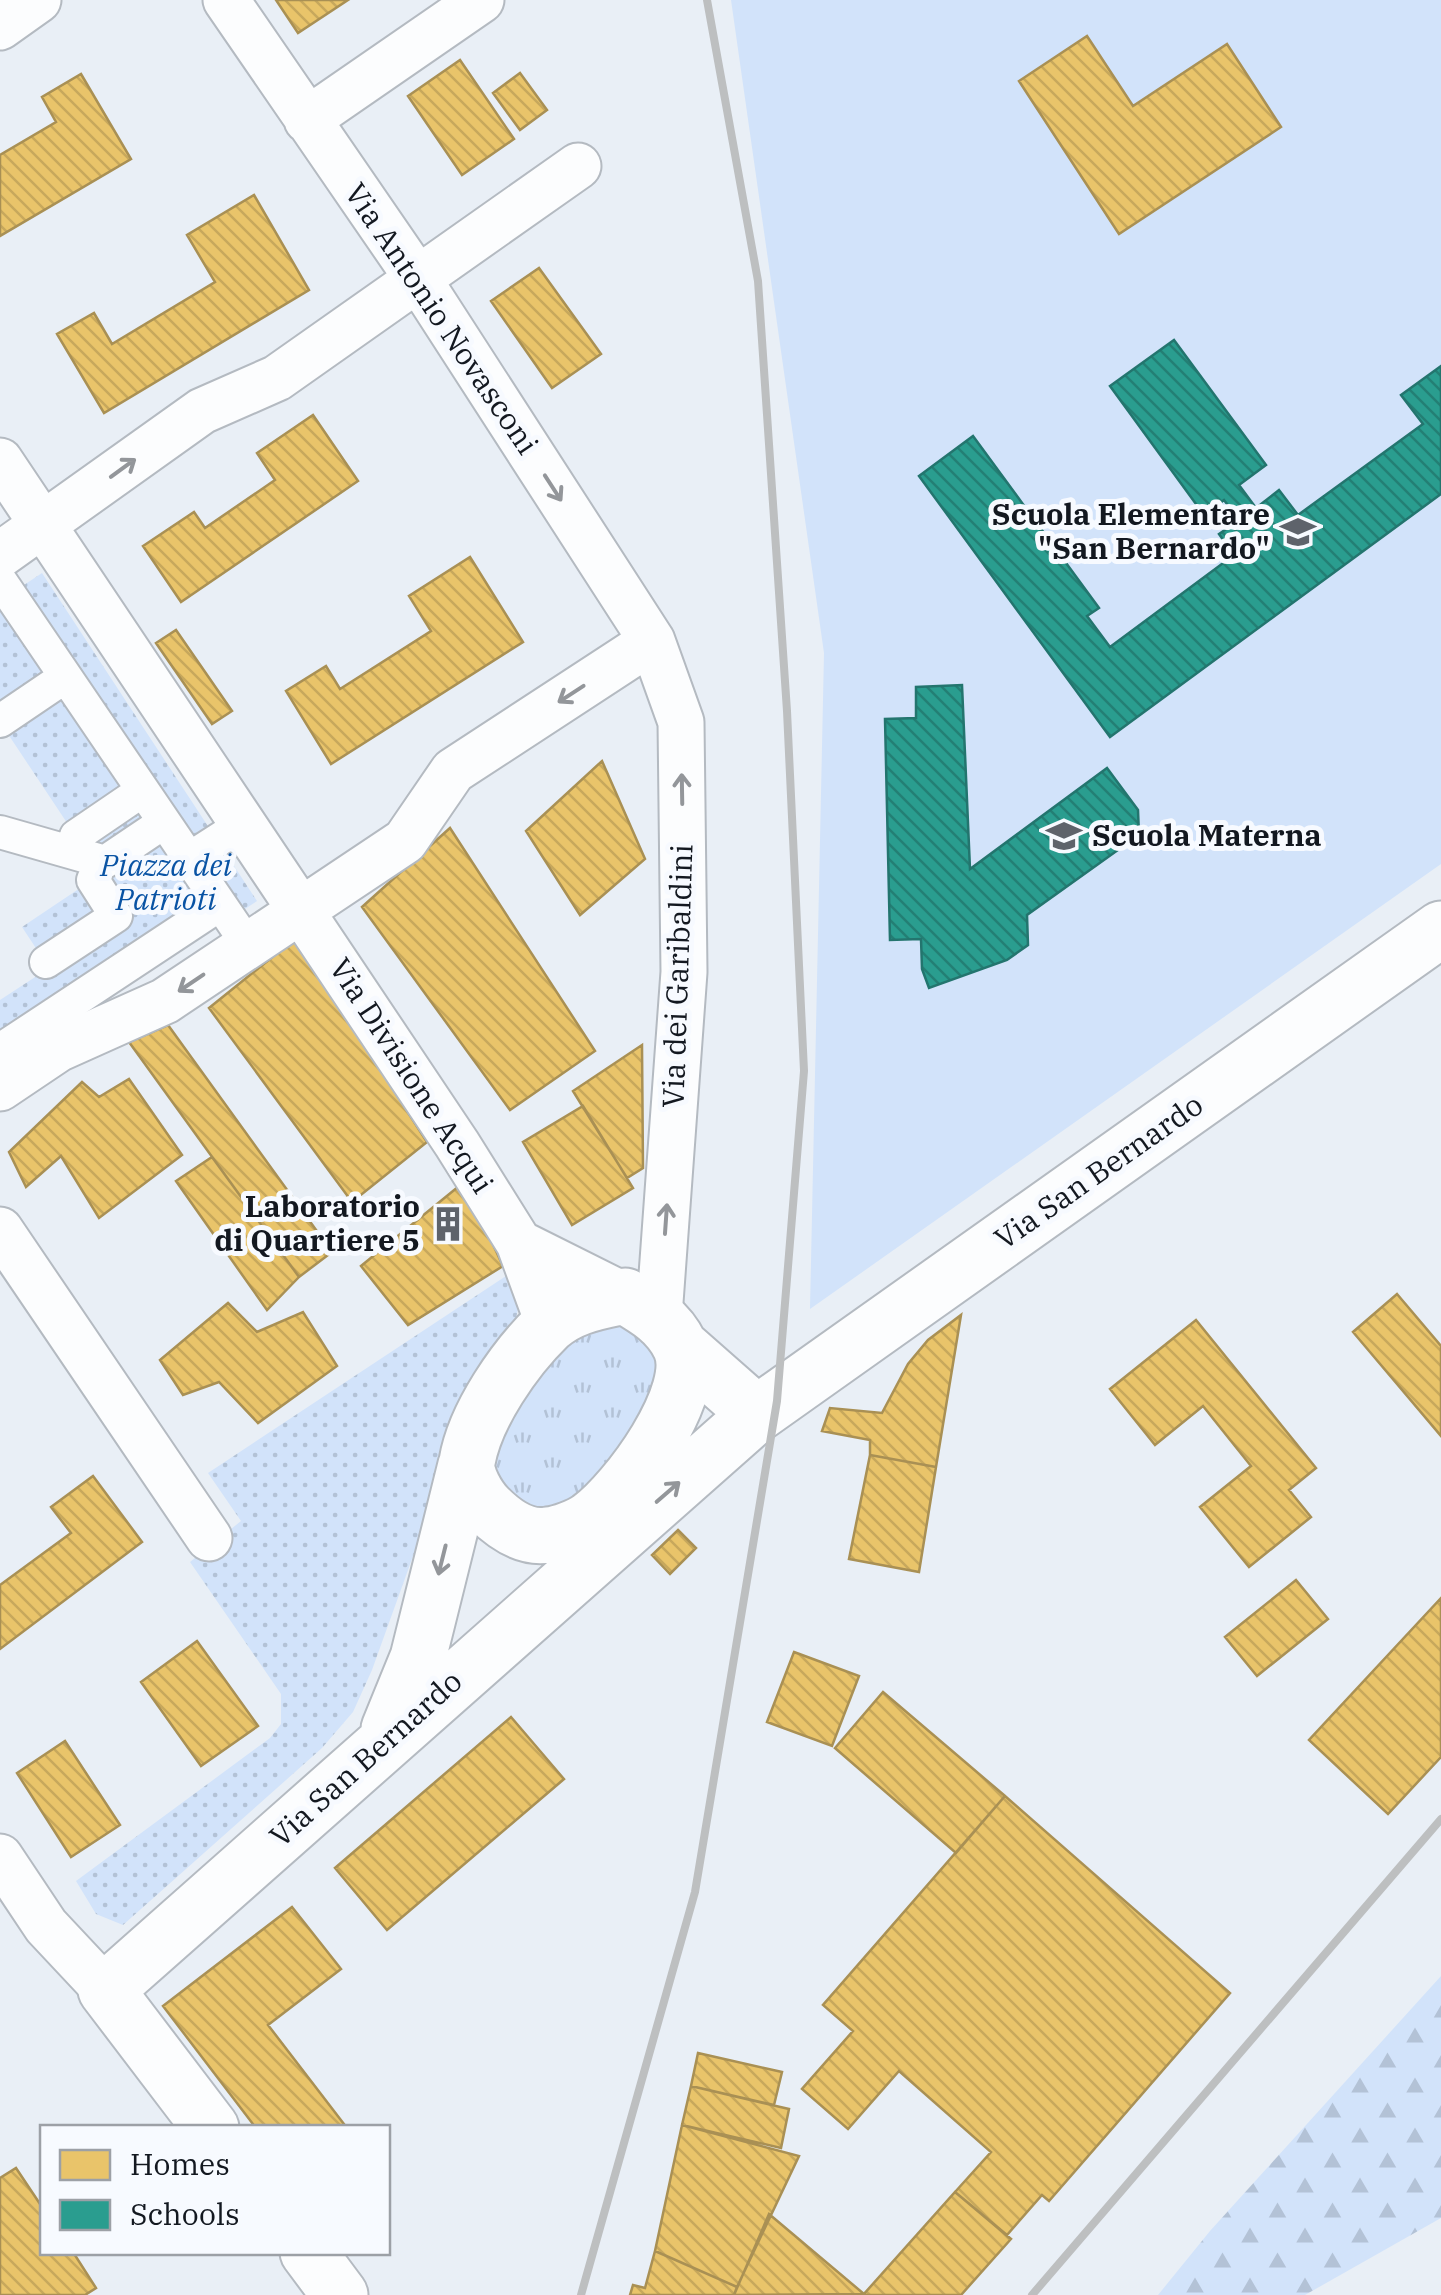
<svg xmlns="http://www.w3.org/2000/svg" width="1441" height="2295" font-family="'IBM Plex Serif',serif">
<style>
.grass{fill:url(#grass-tufts)}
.forest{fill:url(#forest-firs)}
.park{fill:#d2e3fa}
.garden{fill:url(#garden-dots)}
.homes{fill:url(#homes-back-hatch);stroke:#a99054;stroke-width:2.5}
.schools{fill:url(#schools-back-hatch);stroke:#23756e;stroke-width:2.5}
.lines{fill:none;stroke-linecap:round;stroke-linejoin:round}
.pedestrian-casing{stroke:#b4bac1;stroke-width:36}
.minor-casing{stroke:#b4bac1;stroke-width:49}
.tertiary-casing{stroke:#b4bac1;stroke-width:59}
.pedestrian{stroke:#fcfdfe;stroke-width:32}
.minor{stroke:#fcfdfe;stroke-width:45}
.tertiary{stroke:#fcfdfe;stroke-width:55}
.rail{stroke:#bdbfc0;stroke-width:8}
.oneway{stroke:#93969a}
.labels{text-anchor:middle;stroke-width:10;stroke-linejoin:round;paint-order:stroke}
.street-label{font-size:30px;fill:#131820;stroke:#f7faff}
.poi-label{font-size:30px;font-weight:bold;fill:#131820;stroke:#f7faff;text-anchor:end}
.park-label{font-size:30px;font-style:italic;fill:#0953a4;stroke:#f7faff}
</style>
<defs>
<pattern id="grass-tufts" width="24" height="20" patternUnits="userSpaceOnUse" patternTransform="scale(2.5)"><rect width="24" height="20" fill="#d2e3fa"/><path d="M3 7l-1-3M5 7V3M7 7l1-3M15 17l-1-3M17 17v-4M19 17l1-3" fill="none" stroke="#b3c2d6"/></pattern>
<pattern id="forest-firs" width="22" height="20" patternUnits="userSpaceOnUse" patternTransform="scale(2.5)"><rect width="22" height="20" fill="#d2e3fa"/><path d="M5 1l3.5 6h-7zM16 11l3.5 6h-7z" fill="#b3c2d6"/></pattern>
<pattern id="garden-dots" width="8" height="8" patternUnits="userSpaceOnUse" patternTransform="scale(2.5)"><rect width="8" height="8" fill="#d2e3fa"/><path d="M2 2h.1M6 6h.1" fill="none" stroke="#b3c2d6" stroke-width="1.8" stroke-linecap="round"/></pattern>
<pattern id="homes-back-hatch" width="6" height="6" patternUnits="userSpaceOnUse" patternTransform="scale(2.5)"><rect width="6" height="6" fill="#e9c46a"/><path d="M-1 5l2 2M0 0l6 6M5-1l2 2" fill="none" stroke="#c7a85c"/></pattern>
<pattern id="schools-back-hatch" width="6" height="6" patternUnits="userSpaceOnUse" patternTransform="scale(2.5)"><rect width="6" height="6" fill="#2a9d8f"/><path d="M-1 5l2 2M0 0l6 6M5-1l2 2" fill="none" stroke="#237f74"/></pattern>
</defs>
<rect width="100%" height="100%" fill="#e9eff6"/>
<path class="grass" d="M 621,1317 L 661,1354 L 659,1397 L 578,1504 L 546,1515 L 518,1509 L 487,1463 L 498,1432 L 562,1340 Z"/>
<path class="forest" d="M 1441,1976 L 1441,2218 L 1305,2295 L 1158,2295 L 1210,2231 Z"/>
<path class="park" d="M 731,0 L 1441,0 L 1441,864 L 810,1309 L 824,653 Z"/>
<path class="garden" d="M 42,573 L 257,901 L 0,1070 L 0,1000 L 49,968 L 22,927 L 101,874 L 0,722 L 0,601 Z
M 506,1276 L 518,1309 L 513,1333 L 444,1470 L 372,1670 L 353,1712 L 322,1748 L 123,1925 L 96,1914 L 76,1881 L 270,1738 L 281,1724 L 281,1694 L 190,1562 L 241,1521 L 208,1473 Z"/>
<path class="homes" d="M 276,0 L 348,0 L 298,33 Z
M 1087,36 L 1133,106 L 1227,44 L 1281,127 L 1119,234 L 1019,81 Z
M 460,60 L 514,139 L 462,175 L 408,96 Z
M 520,73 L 547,110 L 520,130 L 493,93 Z
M 81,74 L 131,159 L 0,236 L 0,155 L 56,122 L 42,97 Z
M 254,195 L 309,290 L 104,413 L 57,334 L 94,313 L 112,344 L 215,282 L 187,235 Z
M 539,268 L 601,354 L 552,388 L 491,301 Z
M 313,415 L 358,481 L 181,602 L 143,546 L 194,512 L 205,528 L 275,480 L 257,453 Z
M 470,557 L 523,642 L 331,764 L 286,691 L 326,666 L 340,689 L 431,631 L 409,596 Z
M 176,630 L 232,711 L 212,724 L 156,643 Z
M 602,761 L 645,859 L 580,915 L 526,831 Z
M 450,828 L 595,1051 L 510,1110 L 362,907 Z
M 296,938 L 427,1142 L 352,1202 L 209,1008 Z
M 168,1025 L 332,1252 L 299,1277 L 129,1042 Z
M 642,1045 L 643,1168 L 627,1178 L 573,1091 Z
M 129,1079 L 182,1155 L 99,1218 L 61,1156 L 26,1187 L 9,1152 L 82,1082 L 99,1097 Z
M 583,1106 L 633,1188 L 572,1225 L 523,1142 Z
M 212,1157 L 299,1277 L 267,1310 L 176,1181 Z
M 464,1182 L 503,1266 L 408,1325 L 361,1266 Z
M 1397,1294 L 1441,1346 L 1441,1436 L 1353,1332 Z
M 228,1303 L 257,1332 L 303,1312 L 337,1366 L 258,1423 L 219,1382 L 183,1395 L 160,1360 Z
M 961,1315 L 936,1467 L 870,1455 L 870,1440 L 822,1431 L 830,1408 L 882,1413 L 908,1364 L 928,1340 Z
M 1196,1320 L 1316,1468 L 1289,1490 L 1311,1517 L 1249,1567 L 1200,1507 L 1251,1466 L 1203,1406 L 1155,1445 L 1110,1389 Z
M 870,1455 L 936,1467 L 919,1572 L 849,1559 Z
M 93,1476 L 142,1542 L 0,1649 L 0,1585 L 71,1533 L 51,1507 Z
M 678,1530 L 696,1548 L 670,1574 L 652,1555 Z
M 1296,1580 L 1328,1619 L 1257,1676 L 1225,1637 Z
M 1441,1598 L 1441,1757 L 1388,1814 L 1309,1740 Z
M 197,1641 L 258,1726 L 201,1766 L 141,1682 Z
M 794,1652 L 859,1676 L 832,1746 L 767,1722 Z
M 883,1692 L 1005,1796 L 956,1853 L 835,1748 Z
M 511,1717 L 564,1779 L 387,1930 L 335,1868 Z
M 65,1741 L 120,1825 L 71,1857 L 17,1773 Z
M 1005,1796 L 1230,1993 L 1049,2201 L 1042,2195 L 1007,2235 L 955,2192 L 991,2152 L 899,2071 L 848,2129 L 802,2089 L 853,2031 L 823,2005 Z
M 292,1907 L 341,1969 L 268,2025 L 347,2128 L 256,2128 L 163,2006 Z
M 698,2053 L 782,2072 L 774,2105 L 691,2086 Z
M 691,2086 L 789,2109 L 781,2148 L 682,2125 Z
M 682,2125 L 799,2156 L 737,2287 L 655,2251 Z
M 16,2168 L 42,2207 L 42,2252 L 73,2252 L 96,2288 L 85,2295 L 0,2295 L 0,2178 Z
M 955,2192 L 1011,2239 L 961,2295 L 863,2295 Z
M 769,2214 L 864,2294 L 734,2295 Z
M 655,2251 L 737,2287 L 734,2295 L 630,2295 L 633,2285 L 645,2288 Z"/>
<path class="schools" d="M 1174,340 L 1266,465 L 1239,485 L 1256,508 L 1279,490 L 1298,515 L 1423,424 L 1401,395 L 1441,366 L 1441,494 L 1110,737 L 919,476 L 973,436 L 1099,608 L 1087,616 L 1110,647 L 1234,555 L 1219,534 L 1239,520 L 1224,500 L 1204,515 L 1110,386 Z
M 962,685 L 970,869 L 1107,768 L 1138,810 L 1139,835 L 1027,915 L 1028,945 L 1007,960 L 929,988 L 922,969 L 921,939 L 890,940 L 885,719 L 916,718 L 916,687 Z"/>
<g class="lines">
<defs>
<path id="pedestrian" d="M 0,580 L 248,945
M 0,721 L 65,677
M 0,832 L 105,862 L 163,823
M 76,836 L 142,791
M 187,860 L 243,824
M 46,962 L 116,916 L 93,880
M 0,1050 L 218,906"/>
<path id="minor" d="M 226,0 L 426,291 L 652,641 L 681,722 L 684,972 L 659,1316
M 0,27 L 38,0
M 307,120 L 481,0
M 0,461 L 457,1144 L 519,1243 L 549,1325
M 0,555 L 202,411 L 277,378 L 578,166
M 0,1088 L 58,1049 L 165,1001 L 405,841 L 453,771 L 652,641
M 0,1230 L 209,1538
M 519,1243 L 625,1296
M 0,1857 L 46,1926 L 106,1990"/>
<path id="tertiary" d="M 625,1296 C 647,1309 668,1321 680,1346 C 702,1391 626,1493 590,1519 C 581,1526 559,1534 548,1535 C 524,1539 504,1524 488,1508 C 478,1498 465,1476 467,1462 C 475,1415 515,1358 548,1326 C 570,1306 597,1302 625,1296 Z
M 757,1414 L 1441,929
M 389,1729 L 418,1658 L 466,1465
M 211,2128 L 106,1990 L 757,1414 L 682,1348
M 308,2252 L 340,2295"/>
</defs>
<use href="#pedestrian" class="pedestrian-casing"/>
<use href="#minor" class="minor-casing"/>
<use href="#tertiary" class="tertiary-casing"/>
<use href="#pedestrian" class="pedestrian"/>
<use href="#minor" class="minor"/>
<use href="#tertiary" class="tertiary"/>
<path class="rail" d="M 581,2295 L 695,1892 L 777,1401 L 804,1071 L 787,711 L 758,281 L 707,0
M 1032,2295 L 1441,1819"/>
</g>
<defs><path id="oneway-shaft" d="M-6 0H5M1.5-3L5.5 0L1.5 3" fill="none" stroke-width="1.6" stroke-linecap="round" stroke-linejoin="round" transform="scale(2.5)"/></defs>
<g class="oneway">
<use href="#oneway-shaft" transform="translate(123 468) rotate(-36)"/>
<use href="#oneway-shaft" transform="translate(553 488) rotate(57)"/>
<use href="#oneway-shaft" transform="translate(571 694) rotate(147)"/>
<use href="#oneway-shaft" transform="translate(682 789) rotate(-91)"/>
<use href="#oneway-shaft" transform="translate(191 983) rotate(146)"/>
<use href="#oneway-shaft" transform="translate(666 1219) rotate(-86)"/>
<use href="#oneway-shaft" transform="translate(668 1492) rotate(-41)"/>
<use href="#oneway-shaft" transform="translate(442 1560) rotate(104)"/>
</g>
<defs>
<symbol id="school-bare" viewBox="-9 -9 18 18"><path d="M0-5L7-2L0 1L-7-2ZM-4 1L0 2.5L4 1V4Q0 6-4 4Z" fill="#5e636b" stroke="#f7faff" stroke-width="2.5" paint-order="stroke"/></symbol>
<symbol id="building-bare" viewBox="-9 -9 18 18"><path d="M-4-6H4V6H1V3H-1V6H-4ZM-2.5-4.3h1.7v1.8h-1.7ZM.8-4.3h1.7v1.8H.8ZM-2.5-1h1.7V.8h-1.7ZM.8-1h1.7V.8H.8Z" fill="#5e636b" stroke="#f7faff" stroke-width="2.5" paint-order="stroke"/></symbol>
</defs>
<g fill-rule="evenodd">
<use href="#school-bare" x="1273" y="507" width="50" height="50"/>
<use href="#school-bare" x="1039" y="811" width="50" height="50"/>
<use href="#building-bare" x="423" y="1199" width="50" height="50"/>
</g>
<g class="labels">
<g class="street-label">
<text transform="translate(441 319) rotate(56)" y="10">Via Antonio Novasconi</text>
<text transform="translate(678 976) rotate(-88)" y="10">Via dei Garibaldini</text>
<text transform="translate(411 1076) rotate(57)" y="10">Via Divisione Acqui</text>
<text transform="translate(1099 1172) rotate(-35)" y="10">Via San Bernardo</text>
<text transform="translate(366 1759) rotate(-42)" y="10">Via San Bernardo</text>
</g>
<g class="poi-label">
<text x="1270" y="525">Scuola Elementare<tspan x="1270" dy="34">"San Bernardo"</tspan></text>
<text x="1092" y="846" text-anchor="start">Scuola Materna</text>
<text x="420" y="1217">Laboratorio<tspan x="420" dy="34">di Quartiere 5</tspan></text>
</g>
<g class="park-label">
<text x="166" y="876">Piazza dei<tspan x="166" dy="34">Patrioti</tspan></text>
</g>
</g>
<rect x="40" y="2125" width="350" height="130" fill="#f7faff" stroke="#9ca0a6" stroke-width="2.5"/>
<rect x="60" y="2150" width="50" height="30" fill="#e9c46a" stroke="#9ca0a6" stroke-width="2.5"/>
<text x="130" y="2175" font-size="30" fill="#131820">Homes</text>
<rect x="60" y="2200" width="50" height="30" fill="#2a9d8f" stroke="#9ca0a6" stroke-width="2.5"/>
<text x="130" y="2225" font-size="30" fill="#131820">Schools</text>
</svg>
